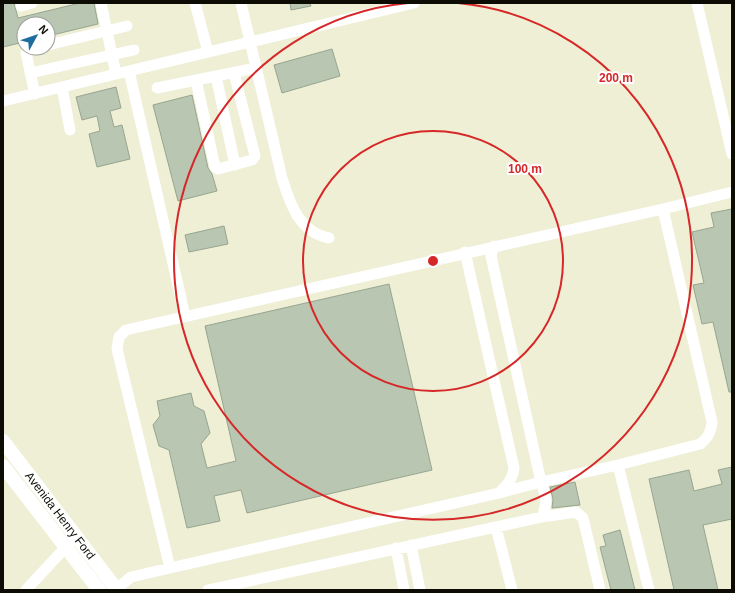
<svg xmlns="http://www.w3.org/2000/svg" width="735" height="593" font-family="Helvetica,sans-serif">
<style>
.building{fill:#b9c7b2;stroke:#97a590}
.lines{fill:none;stroke-linecap:round;stroke-linejoin:round}
.minor{stroke:#fff;stroke-width:11}
.major{stroke:#fff;stroke-width:14}
.ring{fill:none;stroke:#d62828;stroke-width:2}
.labels{text-anchor:middle;stroke-width:4;stroke-linejoin:round;paint-order:stroke}
.street-label{font-size:12px;fill:#0c0c05;stroke:#fff}
.centre{fill:#d62828;stroke:#fff;stroke-width:2}
.ring-label{font-size:12px;text-anchor:middle;font-weight:bold;fill:#d62828;stroke:#fff;stroke-width:4;stroke-linejoin:round;paint-order:stroke}
</style>
<rect width="100%" height="100%" fill="#eeefd5"/>
<path class="building" d="M 3,3 L 14,3 L 18,18 L 80,3 L 94,3 L 98,24 L 48,36 L 48,24 L 24,24 L 24,42 L 3,47 Z
M 290,3 L 310,3 L 311,6 L 291,10 Z
M 332,49 L 340,76 L 282,93 L 274,65 Z
M 116,87 L 121,108 L 110,111 L 114,127 L 122,125 L 130,159 L 97,167 L 89,134 L 100,131 L 97,116 L 82,120 L 76,97 Z
M 192,95 L 208,168 L 212,174 L 217,191 L 178,201 L 153,105 Z
M 732,209 L 732,392 L 729,392 L 713,322 L 702,324 L 693,285 L 704,283 L 692,232 L 714,227 L 711,213 Z
M 224,226 L 228,244 L 189,252 L 185,235 Z
M 389,284 L 432,470 L 247,513 L 241,490 L 214,496 L 220,521 L 187,528 L 169,450 L 159,446 L 153,425 L 160,416 L 157,401 L 191,393 L 194,406 L 204,411 L 210,433 L 201,444 L 207,468 L 236,461 L 205,326 Z
M 732,467 L 732,519 L 703,525 L 718,590 L 674,590 L 649,479 L 689,470 L 694,491 L 722,484 L 718,470 Z
M 575,482 L 580,505 L 552,508 L 553,499 L 550,487 Z
M 620,530 L 635,590 L 611,590 L 600,547 L 606,546 L 603,535 Z"/>
<g class="lines">
<path class="minor" d="M 101,3 L 116,74
M 195,3 L 208,52
M 241,3 L 282,178 C 290,204 299,232 329,238
M 697,3 L 732,154
M 21,6 L 32,3
M 48,45 L 127,26
M 129,71 L 185,316
M 30,73 L 134,50
M 216,76 L 235,165
M 196,80 L 215,167 L 218,169 L 252,160 L 255,156 L 234,73
M 62,87 L 70,130
M 157,88 L 256,68
M 35,94 L 26,53 L 28,50 L 36,48
M 3,101 L 414,3
M 465,252 L 514,468 C 513,479 506,486 499,493
M 618,465 L 700,444 C 708,438 711,432 712,422 L 663,209
M 542,517 C 548,502 546,497 541,482 L 618,465 L 649,590
M 496,527 L 512,590
M 411,545 L 420,590
M 396,548 L 404,590
M 170,568 L 117,349 L 119,337 L 126,330 L 663,209 L 732,192
M 26,590 L 76,536
M 115,590 L 131,577 L 499,493 L 541,482 L 491,256 L 494,246
M 208,590 L 542,517 L 576,512 L 583,518 L 600,590"/>
<g class="major">
<path id="s1" d="M 3,441 L 117,590"/>
<path d="M 3,466 L 99,590"/>
</g>
</g>
<g class="ring">
<circle cx="433" cy="261" r="130"/>
<path d="M458 3A259 259 0 1 1 408 3"/>
</g>
<g class="labels">
<g class="street-label">
<text dy="4" stroke="none"><textPath href="#s1" startOffset="94">Avenida Henry Ford</textPath></text>
</g>
</g>
<circle cx="433" cy="261" r="6" class="centre"/>
<g class="ring-label">
<text x="616" y="82">200 m</text>
<text x="525" y="173">100 m</text>
</g>
<rect width="735" height="593" fill="none" stroke="#0c0c05" stroke-width="8"/>
<g transform="translate(36 36) rotate(50)"><circle r="19" fill="#ffffff" stroke="#9e9e9b"/>
<path d="M0-3L7 15L0 10L-7 15Z" fill="#1d6e9f"/>
<text y="-6" font-size="11" font-weight="bold" text-anchor="middle" fill="#0c0c05">N</text>
</g>
</svg>
